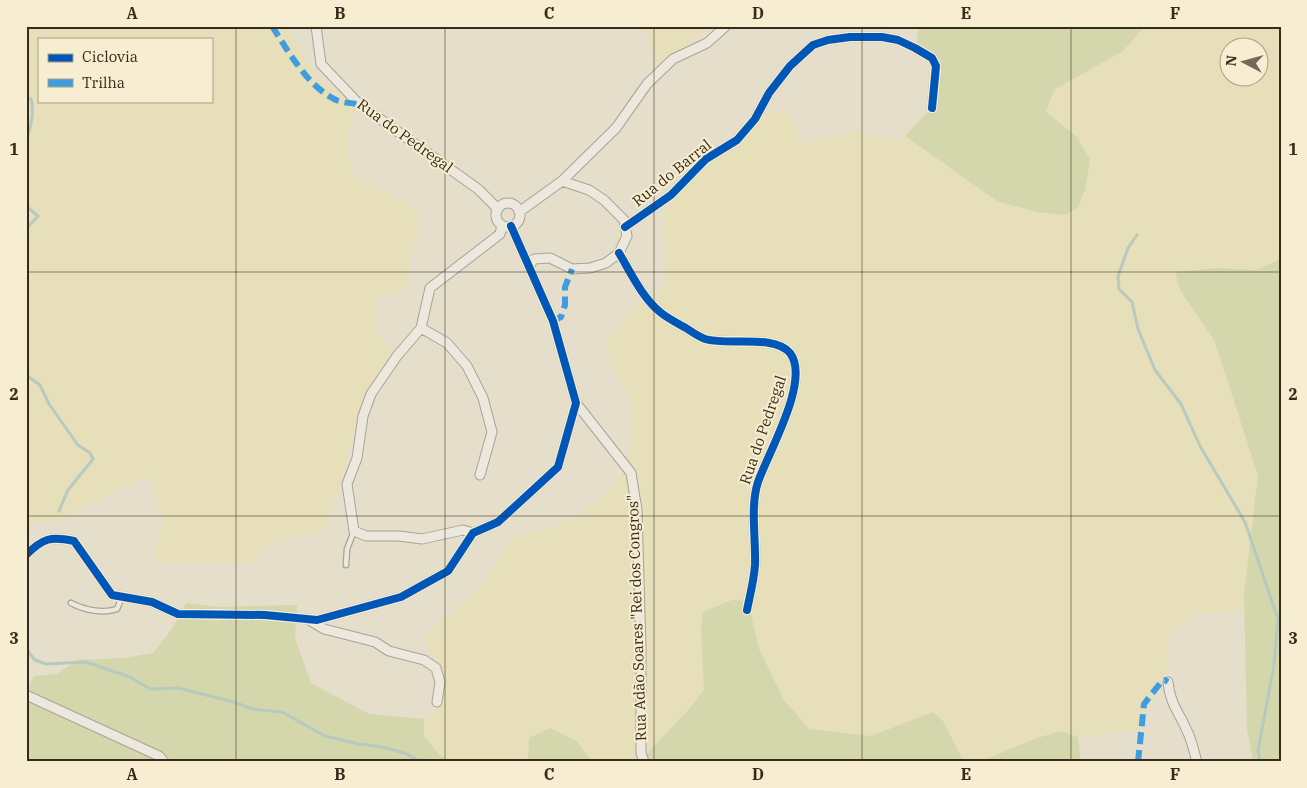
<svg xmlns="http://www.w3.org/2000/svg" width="1307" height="788" font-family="'IBM Plex Serif',serif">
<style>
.farmland{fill:#e6dfba;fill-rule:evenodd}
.green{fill:#d4d6ac}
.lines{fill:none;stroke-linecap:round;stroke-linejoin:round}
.stream{stroke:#b7cabf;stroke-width:3}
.lane-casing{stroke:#aaa295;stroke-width:7}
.street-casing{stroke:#aaa295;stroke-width:11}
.lane{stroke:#ede8dd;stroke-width:4.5}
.street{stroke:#ede8dd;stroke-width:9}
.quiet{stroke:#3e9cdf;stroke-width:6;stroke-dasharray:12 6;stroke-linecap:butt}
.cycleway-casing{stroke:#f7edd0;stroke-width:11}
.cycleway{stroke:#0057b8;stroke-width:8}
.grid{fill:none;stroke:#392b1c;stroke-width:1;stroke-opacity:0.55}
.labels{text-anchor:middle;stroke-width:4;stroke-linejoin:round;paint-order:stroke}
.street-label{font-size:15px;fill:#392b1c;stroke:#f7edd0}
.neatline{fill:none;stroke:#392b1c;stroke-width:2}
.grid-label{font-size:16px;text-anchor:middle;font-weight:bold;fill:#392b1c}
</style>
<rect width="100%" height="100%" fill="#e5decb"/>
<path class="farmland" d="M 26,26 L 281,26 L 291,34 L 317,78 L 358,105 L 346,137 L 353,177 L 404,201 L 421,216 L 409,267 L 407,285 L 397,294 L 376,297 L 375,310 L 377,332 L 392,349 L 361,404 L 338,490 L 324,531 L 276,542 L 261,552 L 255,563 L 155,562 L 155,547 L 164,525 L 150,476 L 55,521 L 32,523 L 26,547 ZM 39,39 L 211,39 L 211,101 L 39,101 Z
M 643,26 L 707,26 L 698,36 L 658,65 Z
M 1145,26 L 1281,26 L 1281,259 L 1257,270 L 1220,268 L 1175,273 L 1180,290 L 1214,340 L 1258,475 L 1244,595 L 1244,610 L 1197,614 L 1171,631 L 1165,673 L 1137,730 L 1078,737 L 1061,731 L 1034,739 L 984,760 L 963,760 L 943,721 L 933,712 L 871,736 L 809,729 L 784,700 L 759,648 L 748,601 L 703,613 L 701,628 L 704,690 L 690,708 L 639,762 L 593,762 L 576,741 L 529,738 L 528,762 L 449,762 L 439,754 L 423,736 L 424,719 L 428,719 L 442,703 L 441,675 L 437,659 L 427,650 L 426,634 L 482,585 L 512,537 L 544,530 L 577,517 L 621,478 L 632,434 L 633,408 L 607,355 L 607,340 L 638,304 L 659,296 L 665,279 L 664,213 L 688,177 L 741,144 L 764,113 L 786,108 L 802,144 L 855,130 L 899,141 L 905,136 L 997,201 L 1036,212 L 1066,215 L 1078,207 L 1085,190 L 1076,136 L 1046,112 L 1054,90 L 1123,51 ZM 1230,48 L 1260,48 L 1260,78 L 1230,78 Z"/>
<path class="green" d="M 919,26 L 1145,26 L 1123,51 L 1054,90 L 1046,112 L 1076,136 L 1090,159 L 1085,190 L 1078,207 L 1066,215 L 1036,212 L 997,201 L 905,136 L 935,104 L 940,60 L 916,50 Z
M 1281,259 L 1281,762 L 1253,762 L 1247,729 L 1244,595 L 1258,475 L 1214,340 L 1180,290 L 1175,272 L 1220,268 L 1257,270 Z
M 732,600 L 748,601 L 759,649 L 784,700 L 809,729 L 871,736 L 933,712 L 943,721 L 963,760 L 984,760 L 1034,739 L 1061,731 L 1078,737 L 1081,762 L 639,762 L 690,708 L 704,690 L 701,628 L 703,612 Z
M 186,603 L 219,607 L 297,605 L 295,639 L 311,683 L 369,714 L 424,719 L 424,736 L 439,754 L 449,762 L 26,762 L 26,694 L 34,676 L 57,674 L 78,660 L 123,658 L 153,653 L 172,629 Z
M 550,728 L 576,741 L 593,762 L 528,762 L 529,738 Z"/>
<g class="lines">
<path class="stream" d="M 26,98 L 31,99 C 35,114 30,128 26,142
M 26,206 L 38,216 L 26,229
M 1137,235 L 1128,248 L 1118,276 L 1119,289 L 1132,302 L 1138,329 L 1155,370 L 1181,404 L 1200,446 L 1245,522 L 1278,619 L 1274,665 L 1258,751 L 1260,762
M 26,375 L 40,385 L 49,404 L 78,445 L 90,453 L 93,459 L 68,490 L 59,511
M 26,649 L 35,660 L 46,664 L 86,662 L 130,677 L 150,689 L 178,688 L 234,702 L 252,709 L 282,712 L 325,736 L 359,744 L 382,747 L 405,753 L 421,762"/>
<defs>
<path id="lane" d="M 346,565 L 347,549 L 354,531
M 71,603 C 84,610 103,614 117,609 L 122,597"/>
<path id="street" d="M 316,26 L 321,64 L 359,104 L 478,189 L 498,209
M496 215a12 12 0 1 1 24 0a12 12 0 1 1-24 0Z
M 519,212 L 562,181 L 616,128 L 647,84 L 673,59 L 707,43 L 726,26
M 625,227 L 671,195 L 706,159 L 737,140 L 755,119 L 769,93 L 790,66 L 813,45 L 828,40 L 850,37 L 882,37 L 898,40 L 915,48 L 932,58 L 936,66 L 932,108
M 619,253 C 631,273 642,297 660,312 C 667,318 677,323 686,328 C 692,332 699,337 705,339 C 728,346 774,334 790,353 C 811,380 768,453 758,482 C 750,506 756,539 755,565 C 754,580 750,595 747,610
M 529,266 L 534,259 L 550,258 L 572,269 L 590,268 L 606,263 L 619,253 L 627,236 L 624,220 L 604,200 L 589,190 L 562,181
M 421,328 L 447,343 L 467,366 L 483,398 L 492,432 L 480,475
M 576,403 L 631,473 L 637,510 L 641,647 L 641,753 L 644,762
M 473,533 L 463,530 L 422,539 L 399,536 L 366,536 L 354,531 L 347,484 L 357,458 L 363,416 L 371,394 L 397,356 L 421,328 L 430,288 L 500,234 L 502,225
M 26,555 C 43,538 51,536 74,541 L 112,595 L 152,602 L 178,614 L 265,615 L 317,620 L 401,597 L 448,571 L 473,533 L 498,522 L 558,467 L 576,403 L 553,321 L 511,226
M 309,620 L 324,629 L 375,642 L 389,651 L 424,660 L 436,668 L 440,682 L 437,702
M 1168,682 C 1170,704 1179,712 1187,731 C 1192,740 1194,752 1197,762
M 26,695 L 159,756 L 164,762"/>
</defs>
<use href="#lane" class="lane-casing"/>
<use href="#street" class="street-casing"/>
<use href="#lane" class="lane"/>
<use href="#street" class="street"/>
<path class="quiet" d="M 272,26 C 288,51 308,87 336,100 C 343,103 351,103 359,104
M 553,321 L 561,317 L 565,305 L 565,287 L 572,269
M 1138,762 L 1144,704 L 1162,681 L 1165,680 L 1168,682"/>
<defs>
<path id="cycleway" d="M 625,227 L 671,195 L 706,159 L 737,140 L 755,119 L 769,93 L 790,66 L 813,45 L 828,40 L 850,37 L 882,37 L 898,40 L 915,48 L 932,58 L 936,66 L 932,108
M 619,253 C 631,273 642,297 660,312 C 667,318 677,323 686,328 C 692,332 699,337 705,339 C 728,346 774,334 790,353 C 811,380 768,453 758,482 C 750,506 756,539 755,565 C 754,580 750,595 747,610
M 26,555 C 43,538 51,536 74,541 L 112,595 L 152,602 L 178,614 L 265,615 L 317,620 L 401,597 L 448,571 L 473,533 L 498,522 L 558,467 L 576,403 L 553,321 L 511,226"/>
</defs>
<use href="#cycleway" class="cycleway-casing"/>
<use href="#cycleway" class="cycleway"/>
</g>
<path class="grid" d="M 236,26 L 236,762M 445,26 L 445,762M 654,26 L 654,762M 862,26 L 862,762M 1071,26 L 1071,762M 26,272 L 1281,272M 26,516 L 1281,516"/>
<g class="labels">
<g class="street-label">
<text transform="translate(405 136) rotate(36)" y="5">Rua do Pedregal</text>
<text transform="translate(672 173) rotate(-39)" y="5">Rua do Barral</text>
<text transform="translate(763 430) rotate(-71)" y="5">Rua do Pedregal</text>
<text transform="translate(637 618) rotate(-92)" y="5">Rua Adão Soares "Rei dos Congros"</text>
</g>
</g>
<rect width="1307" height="788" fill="none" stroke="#f7edd0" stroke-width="55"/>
<rect x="38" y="38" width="175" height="65" fill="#f7edd0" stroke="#ab9f88"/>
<rect x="48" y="54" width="25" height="8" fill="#0057b8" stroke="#ab9f88"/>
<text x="82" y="62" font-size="15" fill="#392b1c">Ciclovia</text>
<rect x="48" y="79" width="25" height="8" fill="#3e9cdf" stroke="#ab9f88"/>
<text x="82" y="88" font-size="15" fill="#392b1c">Trilha</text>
<g transform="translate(1244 62) rotate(276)"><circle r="24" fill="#f7edd0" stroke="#ab9f88"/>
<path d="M0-4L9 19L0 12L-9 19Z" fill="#756a59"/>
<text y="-8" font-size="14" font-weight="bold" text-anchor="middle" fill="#392b1c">N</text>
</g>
<rect x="28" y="28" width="1252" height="732" class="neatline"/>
<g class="grid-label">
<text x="132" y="19">A</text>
<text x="340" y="19">B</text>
<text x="549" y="19">C</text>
<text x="758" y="19">D</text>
<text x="966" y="19">E</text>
<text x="1175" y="19">F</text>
<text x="14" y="155">1</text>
<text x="1293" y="155">1</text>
<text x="14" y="400">2</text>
<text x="1293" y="400">2</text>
<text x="14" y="644">3</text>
<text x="1293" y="644">3</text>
<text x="132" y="780">A</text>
<text x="340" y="780">B</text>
<text x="549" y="780">C</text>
<text x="758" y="780">D</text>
<text x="966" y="780">E</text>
<text x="1175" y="780">F</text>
</g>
</svg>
